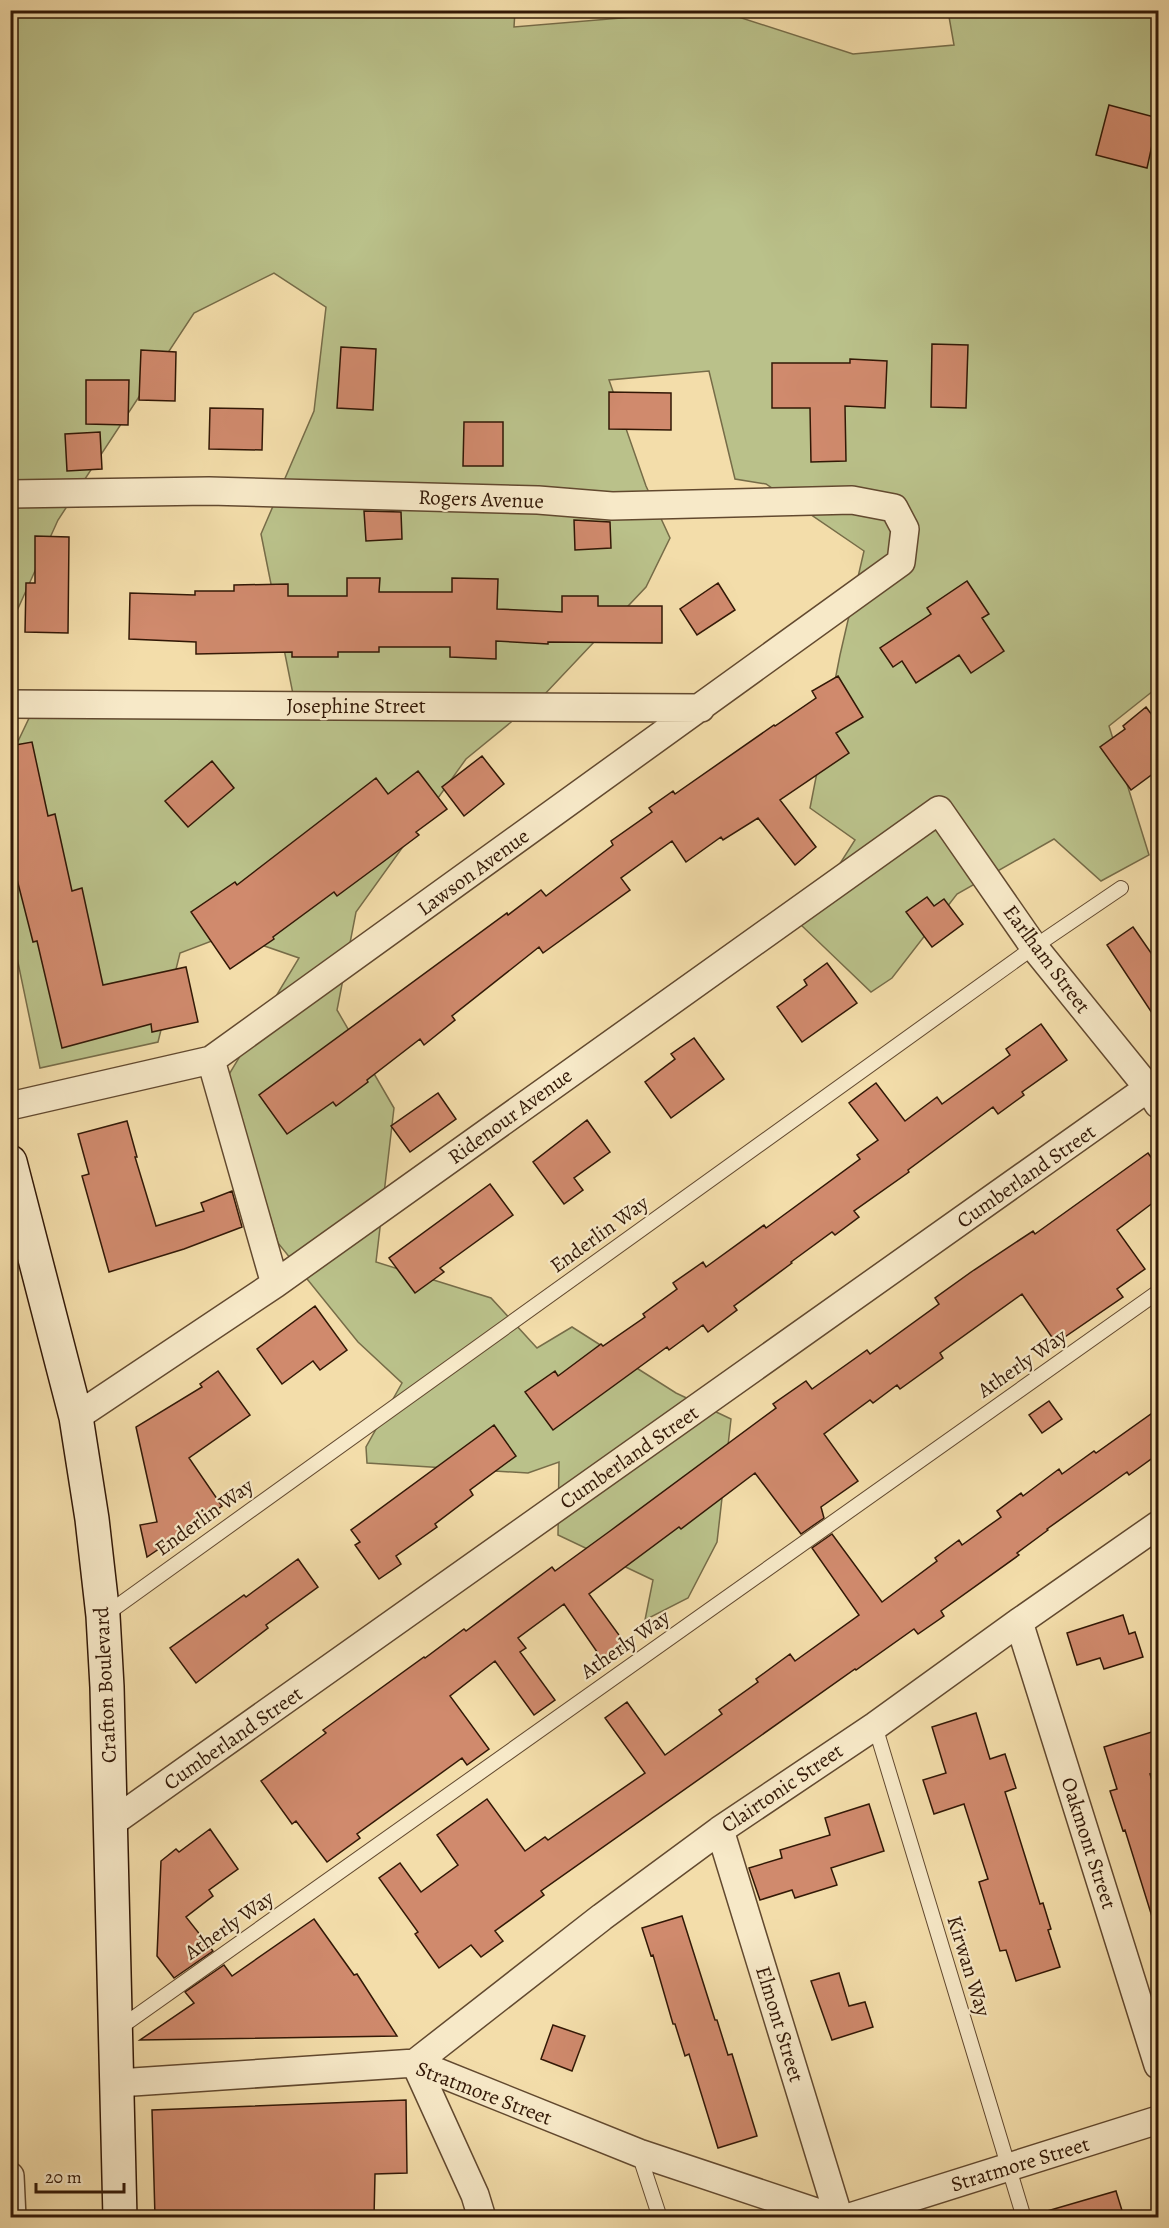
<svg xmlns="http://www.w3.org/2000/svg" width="1169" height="2228" font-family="Alegreya,serif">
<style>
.green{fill:#bac18a;stroke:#766c48;stroke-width:1.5}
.building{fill:#d08a6d;stroke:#321806;stroke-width:1.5}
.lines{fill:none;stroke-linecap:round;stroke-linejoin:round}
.service-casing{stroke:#62492f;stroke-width:16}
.minor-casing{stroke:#62492f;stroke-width:30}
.secondary-casing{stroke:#321806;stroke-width:36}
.service{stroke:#f7e9c8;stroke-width:14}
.minor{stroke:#f7e9c8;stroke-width:27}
.secondary{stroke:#f7e9c8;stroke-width:33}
.labels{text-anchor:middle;stroke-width:4.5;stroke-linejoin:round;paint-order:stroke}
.street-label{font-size:21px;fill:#321806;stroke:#f7e9c8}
</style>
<rect width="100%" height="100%" fill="#f3ddaa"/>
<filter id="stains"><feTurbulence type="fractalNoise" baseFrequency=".00333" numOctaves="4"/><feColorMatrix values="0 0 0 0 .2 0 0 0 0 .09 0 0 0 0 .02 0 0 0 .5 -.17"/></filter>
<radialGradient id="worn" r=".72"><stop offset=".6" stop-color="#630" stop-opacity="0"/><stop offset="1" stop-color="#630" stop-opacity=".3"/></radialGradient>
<path class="green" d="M 717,10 L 853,54 L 954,45 L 948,11 L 1158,11 L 1158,687 L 1109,726 L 1149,855 L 1101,881 L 1054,839 L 957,894 L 892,978 L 871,992 L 801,925 L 855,840 L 810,808 L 840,655 L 864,551 L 766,484 L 735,479 L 709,371 L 609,380 L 646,486 L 670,538 L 646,587 L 543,696 L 466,759 L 356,912 L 337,1010 L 394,1108 L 376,1262 L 491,1298 L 537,1348 L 572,1327 L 676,1393 L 731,1419 L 717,1542 L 688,1598 L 645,1620 L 653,1580 L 558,1535 L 559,1462 L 528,1473 L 367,1463 L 366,1447 L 402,1383 L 358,1342 L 278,1243 L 228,1076 L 299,958 L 230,934 L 180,953 L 158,1042 L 40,1068 L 11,929 L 11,756 L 42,691 L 293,694 L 261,534 L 314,411 L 326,307 L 274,273 L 194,313 L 58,520 L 11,624 L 11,11 L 515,11 L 514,27 Z"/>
<path class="building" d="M 1109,105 L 1158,118 L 1147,168 L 1096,155 Z
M 932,344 L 968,345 L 966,408 L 931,407 Z
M 341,347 L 376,349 L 373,410 L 337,408 Z
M 141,350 L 176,352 L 175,401 L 139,400 Z
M 850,359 L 887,361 L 885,408 L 845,406 L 846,461 L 811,462 L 810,408 L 772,408 L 772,363 L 850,363 Z
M 86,380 L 129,380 L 128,425 L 86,424 Z
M 609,392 L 671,393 L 671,430 L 609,429 Z
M 210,408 L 263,409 L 262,450 L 209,449 Z
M 464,422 L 503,422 L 503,466 L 463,466 Z
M 100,432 L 102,469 L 67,471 L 65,434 Z
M 364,511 L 401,512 L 402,539 L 366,541 Z
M 574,520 L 610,522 L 611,548 L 575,550 Z
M 35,536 L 69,537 L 68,633 L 25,632 L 26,583 L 35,583 Z
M 347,578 L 380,578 L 379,592 L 452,592 L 452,578 L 498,579 L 497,609 L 562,612 L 562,596 L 598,596 L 598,606 L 662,606 L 662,643 L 548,642 L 548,644 L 496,641 L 496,659 L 450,657 L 450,647 L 379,647 L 379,652 L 338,652 L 338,657 L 292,657 L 292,652 L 196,654 L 196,642 L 129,639 L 130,593 L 195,595 L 195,591 L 234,591 L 234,585 L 288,584 L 288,596 L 347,596 Z
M 967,581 L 989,614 L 982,618 L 1004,651 L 971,673 L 959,655 L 916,683 L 902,661 L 893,667 L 880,648 L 931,614 L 927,608 Z
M 718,583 L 735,610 L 697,635 L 680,609 Z
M 838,676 L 863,717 L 836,733 L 849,753 L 780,800 L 816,847 L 795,865 L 758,818 L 723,840 L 721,837 L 686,862 L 672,841 L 621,878 L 630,890 L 543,953 L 539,947 L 452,1016 L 455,1020 L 424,1045 L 420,1039 L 367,1080 L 368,1082 L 336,1106 L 333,1102 L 287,1134 L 259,1095 L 507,913 L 508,915 L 541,890 L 546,896 L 613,845 L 611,841 L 652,812 L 649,808 L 673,791 L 675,794 L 774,725 L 775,726 L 816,698 L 812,691 Z
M 1146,707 L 1158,723 L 1158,770 L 1131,790 L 1100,747 L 1125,729 L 1123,726 Z
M 32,742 L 48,816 L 55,814 L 72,891 L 82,888 L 103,985 L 186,967 L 198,1022 L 152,1032 L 151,1024 L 62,1048 L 37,941 L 33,942 L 10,852 L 10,746 Z
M 482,756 L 504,784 L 464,816 L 442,787 Z
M 212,761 L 234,788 L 188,827 L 165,801 Z
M 418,771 L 447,809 L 416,832 L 419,835 L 383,862 L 337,896 L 334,892 L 273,937 L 274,939 L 230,969 L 191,912 L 235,882 L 237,885 L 376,778 L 388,794 Z
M 927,897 L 934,906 L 944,899 L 963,924 L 932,947 L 906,912 Z
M 1133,927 L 1158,963 L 1158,1022 L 1107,945 Z
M 827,963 L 857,1003 L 802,1042 L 777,1007 L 807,985 L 804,980 Z
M 1041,1024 L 1067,1060 L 1022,1092 L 1024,1095 L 998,1114 L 993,1107 L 908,1170 L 909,1172 L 854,1211 L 859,1217 L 835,1235 L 832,1232 L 791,1262 L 792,1263 L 734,1306 L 737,1310 L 708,1332 L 703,1325 L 669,1350 L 667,1347 L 553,1430 L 525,1392 L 555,1371 L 558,1376 L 601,1344 L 603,1346 L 645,1317 L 643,1314 L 677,1289 L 673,1283 L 703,1262 L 706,1267 L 764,1225 L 766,1228 L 860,1159 L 857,1155 L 878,1140 L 849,1103 L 876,1083 L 905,1121 L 937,1097 L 942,1104 L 1010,1055 L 1006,1049 Z
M 694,1038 L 724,1079 L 671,1118 L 645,1082 L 675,1059 L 671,1054 Z
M 438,1093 L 456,1119 L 410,1152 L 391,1126 Z
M 587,1120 L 610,1152 L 574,1178 L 583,1190 L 564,1204 L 533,1162 Z
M 127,1121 L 137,1157 L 135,1157 L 156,1226 L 204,1211 L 201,1203 L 232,1191 L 242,1227 L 184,1249 L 109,1272 L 82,1176 L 89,1174 L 78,1134 Z
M 1148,1153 L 1158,1167 L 1158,1199 L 1117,1230 L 1145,1269 L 1117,1289 L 1123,1297 L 1056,1343 L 1022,1294 L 940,1353 L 943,1358 L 900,1389 L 897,1385 L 873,1403 L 870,1400 L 824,1434 L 858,1481 L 821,1507 L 824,1518 L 801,1534 L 755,1473 L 681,1529 L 679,1527 L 589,1594 L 627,1646 L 604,1662 L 564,1604 L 518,1638 L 526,1648 L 520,1652 L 555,1700 L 534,1715 L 495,1661 L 450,1696 L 489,1749 L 467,1765 L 462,1758 L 357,1834 L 360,1838 L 327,1862 L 296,1821 L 292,1824 L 261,1781 L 326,1733 L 323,1730 L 424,1657 L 425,1658 L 464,1629 L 466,1631 L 552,1567 L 555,1571 L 610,1531 L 776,1408 L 773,1404 L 806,1381 L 812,1389 L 867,1350 L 870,1354 L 939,1304 L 935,1298 L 974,1270 L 1033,1231 L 1035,1234 Z
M 490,1184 L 513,1215 L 440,1268 L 444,1272 L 415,1293 L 389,1258 Z
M 315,1306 L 347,1350 L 320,1370 L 313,1361 L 282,1384 L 257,1349 Z
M 218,1371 L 250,1415 L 189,1458 L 222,1506 L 147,1557 L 140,1525 L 157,1522 L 136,1427 L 202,1387 L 200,1384 Z
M 1049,1401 L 1062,1419 L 1042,1433 L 1029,1415 Z
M 1158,1409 L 1158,1454 L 1129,1475 L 1127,1472 L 1047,1529 L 1048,1530 L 1017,1553 L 1019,1555 L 941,1611 L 944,1616 L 918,1634 L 914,1629 L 856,1670 L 855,1669 L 541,1891 L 544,1895 L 495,1931 L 503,1941 L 481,1957 L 471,1945 L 439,1968 L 415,1934 L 418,1932 L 379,1878 L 400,1863 L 421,1892 L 458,1865 L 437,1835 L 487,1799 L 525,1851 L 545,1837 L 548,1840 L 645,1773 L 605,1718 L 627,1702 L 665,1755 L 722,1714 L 719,1710 L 758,1682 L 756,1679 L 790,1654 L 795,1661 L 859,1615 L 812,1548 L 832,1534 L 882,1602 L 937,1561 L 935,1558 L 959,1540 L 962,1545 L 1001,1517 L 997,1511 L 1021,1493 L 1023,1496 L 1059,1469 L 1062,1474 L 1094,1451 L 1096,1453 Z
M 494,1425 L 516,1456 L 470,1490 L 473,1495 L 435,1524 L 437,1527 L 396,1556 L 401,1564 L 379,1579 L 355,1545 L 360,1542 L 351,1530 Z
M 298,1559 L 318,1587 L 266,1625 L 268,1628 L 196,1683 L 170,1648 L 244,1595 L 246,1597 Z
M 1123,1615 L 1129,1634 L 1135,1632 L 1143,1657 L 1104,1669 L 1100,1658 L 1077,1665 L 1067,1633 Z
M 976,1713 L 990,1759 L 1005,1754 L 1016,1788 L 1005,1792 L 1040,1904 L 1043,1903 L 1051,1929 L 1048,1930 L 1060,1967 L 1016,1981 L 1006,1950 L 1000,1951 L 979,1882 L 988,1879 L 964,1804 L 934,1814 L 923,1780 L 946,1773 L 932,1727 Z
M 1158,1730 L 1158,1773 L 1150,1774 L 1158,1801 L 1158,1919 L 1153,1920 L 1125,1830 L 1123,1831 L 1110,1791 L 1117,1789 L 1104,1747 Z
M 869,1804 L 884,1851 L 831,1868 L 837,1885 L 795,1898 L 792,1890 L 760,1900 L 749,1868 L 782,1858 L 780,1850 L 830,1835 L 825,1818 Z
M 210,1829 L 238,1869 L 209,1890 L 213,1896 L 186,1917 L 213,1951 L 174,1978 L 157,1956 L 161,1861 L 176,1849 L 179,1852 Z
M 682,1916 L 715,2020 L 717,2020 L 728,2055 L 732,2054 L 757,2136 L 718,2148 L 689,2054 L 685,2056 L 675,2024 L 673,2024 L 653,1955 L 651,1956 L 642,1928 Z
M 314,1919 L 354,1975 L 357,1974 L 397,2036 L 140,2040 L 194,2003 L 185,1992 L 224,1965 L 232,1976 Z
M 839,1973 L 849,2006 L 865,2002 L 873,2027 L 832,2040 L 811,1981 Z
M 553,2025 L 585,2036 L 572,2071 L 541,2059 Z
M 406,2100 L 407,2173 L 375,2174 L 374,2217 L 155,2217 L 152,2110 Z
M 1116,2191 L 1124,2217 L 1048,2217 L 1047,2211 Z"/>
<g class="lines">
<defs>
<path id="service" d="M 105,1615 L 1034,947 L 1121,888
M 875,1726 L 1024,2218
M 118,2029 L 1158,1292
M 639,2154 L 660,2218"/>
<path id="minor" d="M 10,494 L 209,491 L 538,500 L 612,506 L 852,500 L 894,508 L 905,529 L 901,562 L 211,1060 L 10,1106
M 10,704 L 701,708
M 211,1060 L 275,1284
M 76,1417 L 275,1284 L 939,810 L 1034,947 L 1149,1089 L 1158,1104
M 1019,1622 L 1158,2065
M 110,1824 L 1158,1081
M 720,1830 L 839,2218
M 118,2083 L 415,2063 L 639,2153 L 834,2218
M 10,2176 L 12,2218
M 482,2218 L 475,2195 L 415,2063 L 602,1917 L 720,1830 L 875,1726 L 1019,1622 L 1158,1525
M 847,2218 L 1158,2120"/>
<path id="secondary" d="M 10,1162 L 76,1417 L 92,1519 L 103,1616 L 107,1687 L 120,2218"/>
</defs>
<use href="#service" class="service-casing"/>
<use href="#minor" class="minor-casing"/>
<use href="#secondary" class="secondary-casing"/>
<use href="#service" class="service"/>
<use href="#minor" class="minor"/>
<use href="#secondary" class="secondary"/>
</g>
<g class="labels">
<g class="street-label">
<text transform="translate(481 499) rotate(2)" y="7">Rogers Avenue</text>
<text x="356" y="713">Josephine Street</text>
<text transform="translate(473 872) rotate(-36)" y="7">Lawson Avenue</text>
<text transform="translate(1047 959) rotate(53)" y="7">Earlham Street</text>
<text transform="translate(510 1116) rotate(-36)" y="7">Ridenour Avenue</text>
<text transform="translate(1026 1176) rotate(-35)" y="7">Cumberland Street</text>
<text transform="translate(599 1234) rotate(-36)" y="7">Enderlin Way</text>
<text transform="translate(1022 1363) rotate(-35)" y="7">Atherly Way</text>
<text transform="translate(629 1457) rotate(-35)" y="7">Cumberland Street</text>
<text transform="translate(204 1517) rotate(-36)" y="7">Enderlin Way</text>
<text transform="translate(625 1644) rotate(-35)" y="7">Atherly Way</text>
<text transform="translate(105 1685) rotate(-93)" y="7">Crafton Boulevard</text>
<text transform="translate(233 1738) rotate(-35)" y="7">Cumberland Street</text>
<text transform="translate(782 1788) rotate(-34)" y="7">Clairtonic Street</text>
<text transform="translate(1089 1843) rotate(72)" y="7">Oakmont Street</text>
<text transform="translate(229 1925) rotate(-35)" y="7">Atherly Way</text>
<text transform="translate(969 1966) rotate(73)" y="7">Kirwan Way</text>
<text transform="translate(780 2024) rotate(73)" y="7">Elmont Street</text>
<text transform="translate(484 2093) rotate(21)" y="7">Stratmore Street</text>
<text transform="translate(1020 2164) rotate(-17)" y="7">Stratmore Street</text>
</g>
</g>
<rect width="1169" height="2228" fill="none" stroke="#f3ddaa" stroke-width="36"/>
<rect x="12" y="12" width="1145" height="2204" fill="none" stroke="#321806" stroke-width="3"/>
<rect x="18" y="18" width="1133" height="2192" fill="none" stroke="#321806" stroke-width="1.5"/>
<path d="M36 2183v9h88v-9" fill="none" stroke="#321806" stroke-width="3"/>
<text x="45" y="2183" font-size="18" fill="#321806" stroke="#f7e9c8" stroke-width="4.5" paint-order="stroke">20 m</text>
<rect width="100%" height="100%" filter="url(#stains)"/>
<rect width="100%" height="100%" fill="url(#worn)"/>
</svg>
